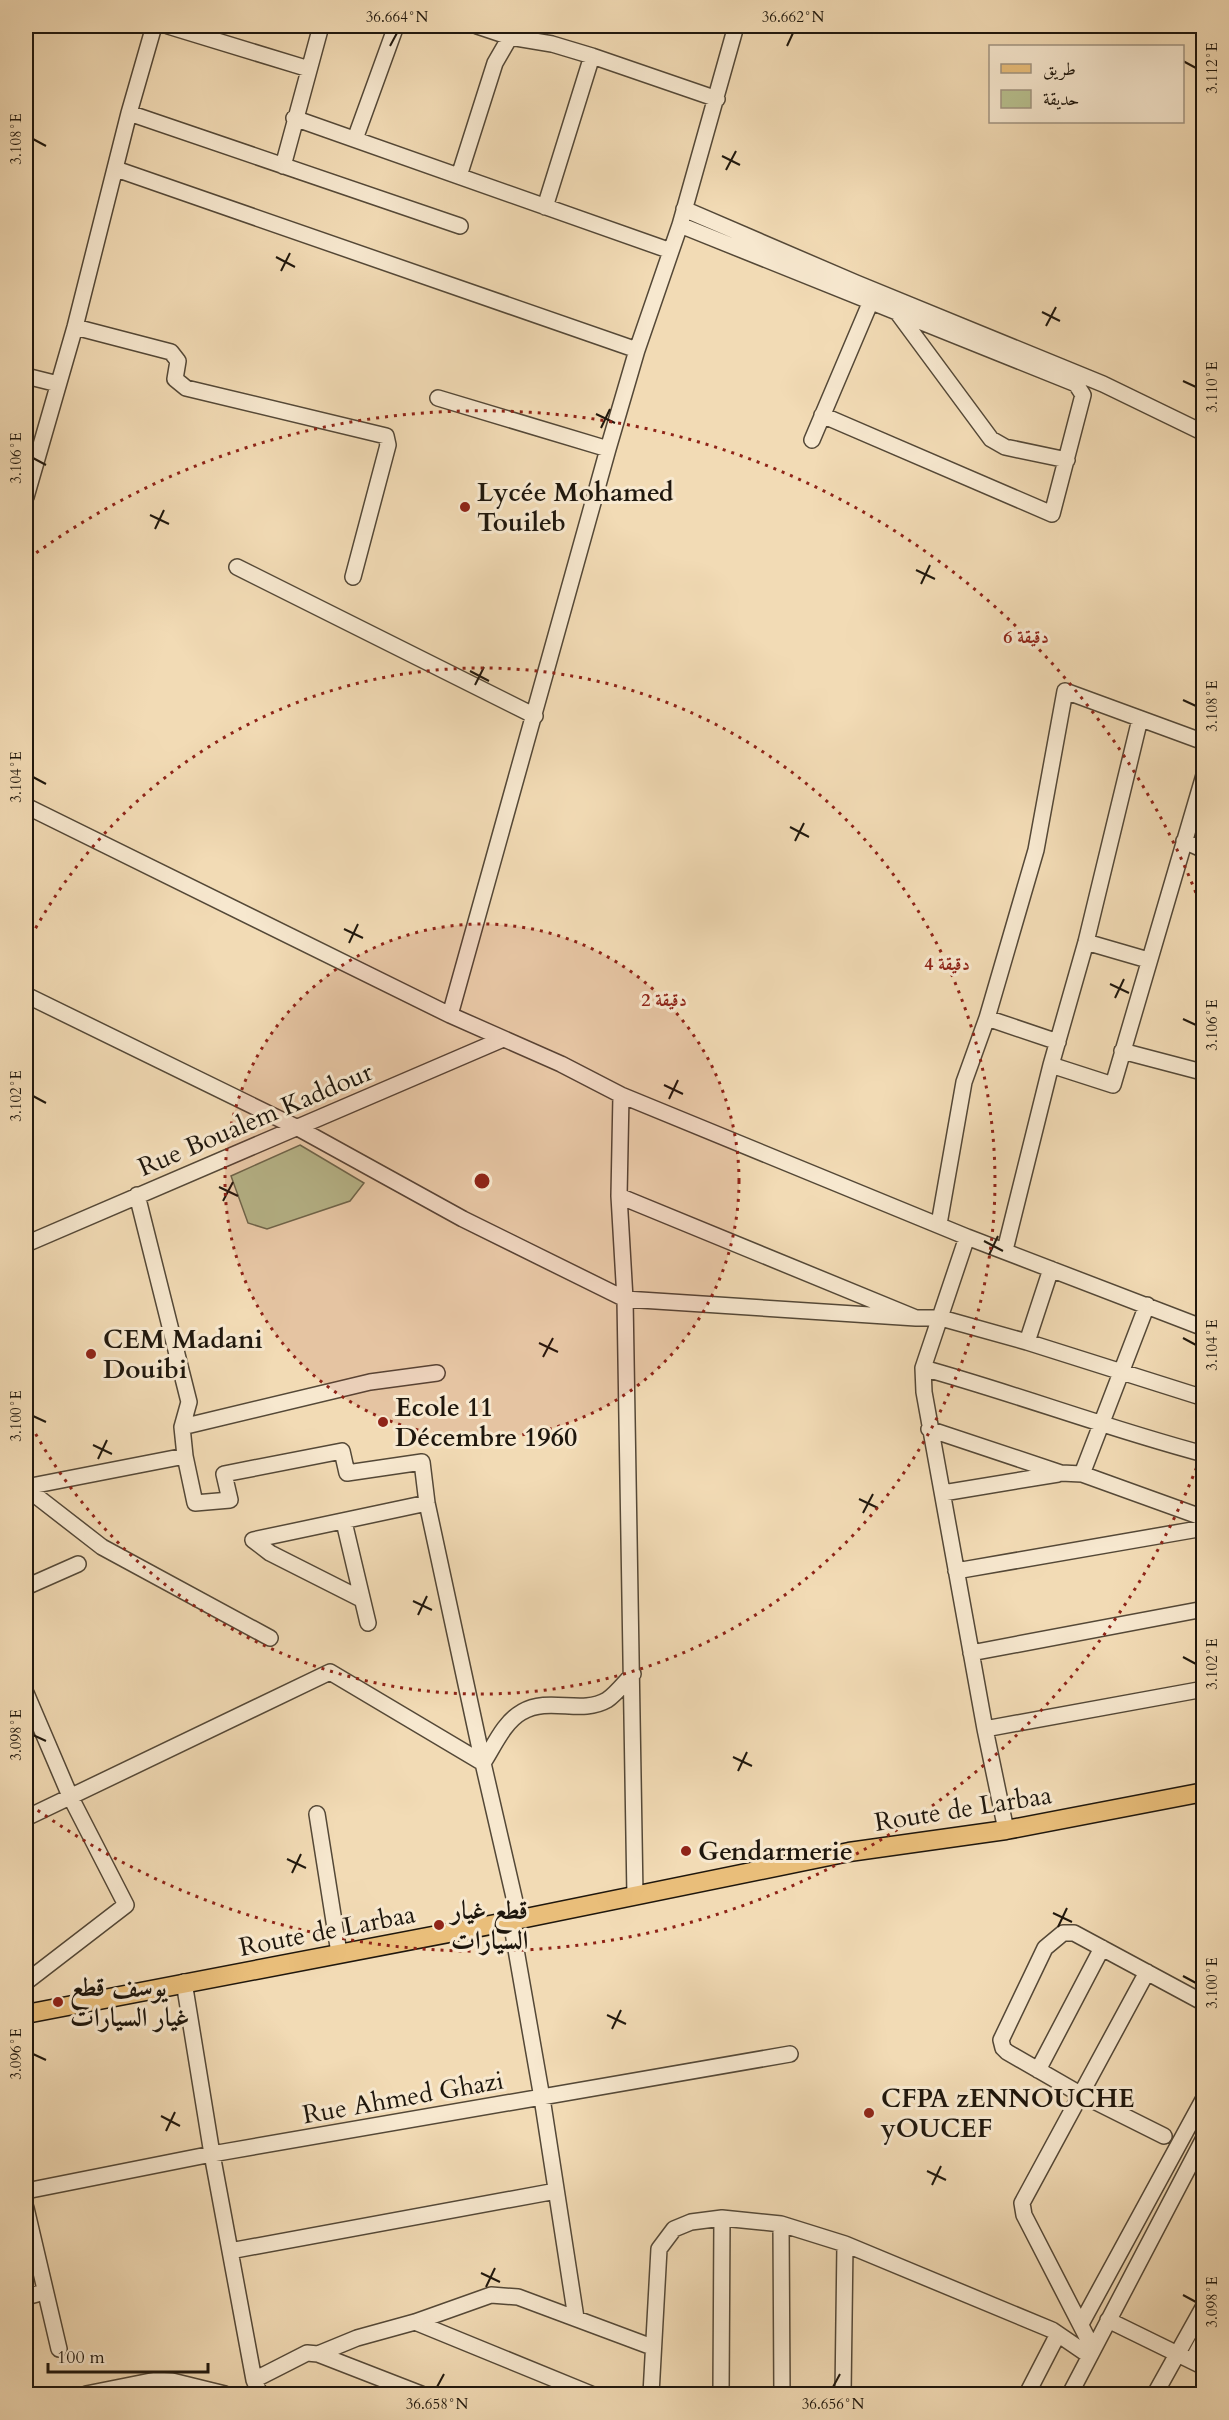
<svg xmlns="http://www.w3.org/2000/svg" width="1229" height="2420" font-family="Cardo,Amiri,serif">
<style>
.green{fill:#b8c190;stroke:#6c6c4e;stroke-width:1.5}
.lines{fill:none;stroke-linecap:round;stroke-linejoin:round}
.minor-casing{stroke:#544837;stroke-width:18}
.major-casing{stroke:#1f170d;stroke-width:21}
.minor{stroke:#f7e8cf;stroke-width:15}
.major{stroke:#e9be7a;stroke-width:18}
.ticks{fill:none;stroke:#1f170d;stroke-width:2}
.ring{fill:none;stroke:#8f2418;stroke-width:3;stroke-dasharray:3 6}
.poi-dot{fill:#8f2418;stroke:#f7e8cf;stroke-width:2}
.labels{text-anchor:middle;stroke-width:6;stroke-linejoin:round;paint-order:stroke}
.poi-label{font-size:26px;font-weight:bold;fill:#1f170d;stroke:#f7e8cf;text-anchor:start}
.street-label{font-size:26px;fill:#1f170d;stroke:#f7e8cf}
.centre{fill:#8f2418;stroke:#f7e8cf;stroke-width:3}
.ring-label{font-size:18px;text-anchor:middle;font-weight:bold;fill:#8f2418;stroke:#f7e8cf;stroke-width:6;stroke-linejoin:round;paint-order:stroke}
.neatline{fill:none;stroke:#1f170d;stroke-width:2}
.ticks-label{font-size:15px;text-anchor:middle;fill:#1f170d}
</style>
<rect width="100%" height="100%" fill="#f2dbb5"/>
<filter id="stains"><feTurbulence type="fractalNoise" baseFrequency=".00333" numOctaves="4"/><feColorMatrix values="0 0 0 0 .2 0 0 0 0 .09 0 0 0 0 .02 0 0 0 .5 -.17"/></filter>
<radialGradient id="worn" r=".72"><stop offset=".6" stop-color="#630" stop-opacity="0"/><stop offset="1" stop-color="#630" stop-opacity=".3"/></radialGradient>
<path class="green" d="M 300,1145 L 364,1183 L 350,1201 L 267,1229 L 248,1223 L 231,1176 Z"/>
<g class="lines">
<defs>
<path id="minor" d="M 168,26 L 309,69
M 477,26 L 510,37 L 552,44 L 592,56 L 717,99
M 129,113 L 460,226
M 294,118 L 671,251
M 355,139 L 396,26
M 283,166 L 321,26
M 116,169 L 637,350
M 459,176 L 495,63 L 510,37
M 545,207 L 592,56
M 684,209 L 856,283 L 1103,384 L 1204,433
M 680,225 L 1076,384 L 1083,395 L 1052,514 L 822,415
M 897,312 L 991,439 L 1005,447 L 1067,460
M 75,327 L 171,352 L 178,361 L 175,379 L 186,388 L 386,436 L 388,445 L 353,577
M 26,376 L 58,384
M 438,398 L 608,449
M 812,440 L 871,301
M 26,497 L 75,327 L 129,113 L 154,26
M 237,567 L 535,716
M 26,806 L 450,1015 L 561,1064 L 621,1095 L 967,1237 L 1204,1328
M 1184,841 L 1204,850
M 1086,942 L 1148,960
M 26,995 L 298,1128 L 463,1219 L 625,1299 L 916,1318
M 450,1015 L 608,449 L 637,350 L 680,225 L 736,26
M 987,1018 L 1058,1042
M 1122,1051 L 1202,1072
M 1051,1065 L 1113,1085 L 1204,775
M 621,1095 L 619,1196 L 625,1299 L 635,1896
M 619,1196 L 916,1318 L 941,1318 L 1027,1342 L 1204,1398
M 939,1224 L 964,1082 L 987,1018 L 1036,850 L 1065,691 L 1204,742
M 967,1237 L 923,1368 L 924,1392 L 985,1729 L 1006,1830
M 26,1244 L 503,1039
M 1005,1250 L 1051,1065 L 1086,942 L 1140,719
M 1027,1342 L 1051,1269
M 923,1368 C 1017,1394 1109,1429 1204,1454
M 182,1427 L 370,1382 L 437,1373
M 929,1429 L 1061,1473 L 1082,1474 L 1204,1518
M 185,1456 L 195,1503 L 230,1500 L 224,1474 L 342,1451 L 347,1473 L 422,1462 L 427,1503 L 483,1763
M 1082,1474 L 1147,1305
M 26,1487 L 185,1456 L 182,1427 L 189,1402 L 137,1195
M 26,1488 L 102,1547 L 270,1638
M 943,1493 L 1058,1474
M 344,1522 L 368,1623
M 956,1571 L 1204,1528
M 26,1587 L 78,1564
M 361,1599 L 270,1553 L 253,1540 L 427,1503
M 971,1653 L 1204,1609
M 26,1693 L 70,1796 L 126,1905 L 26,1982
M 985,1729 L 1204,1689
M 317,1814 L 339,1953
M 26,1818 L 330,1672 L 483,1763
M 519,1919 L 483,1763 C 494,1746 504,1722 522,1712 C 549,1696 581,1715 607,1700 C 616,1694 625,1682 633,1674
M 511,1921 L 542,2098 L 576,2318
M 184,1982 L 212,2154 L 254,2380 L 260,2394
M 1038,2070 L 1102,1948
M 1164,2136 L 1080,2094 L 1007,2052 L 1003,2048 L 1001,2040 L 1045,1948 L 1063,1933 L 1074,1933 L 1204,2003
M 26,2191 L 212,2154 L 790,2054
M 26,2208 L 59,2349
M 781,2224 L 782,2394
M 230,2251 L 556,2191
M 26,2297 L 44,2292
M 1108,2320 L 1204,2367
M 415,2322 L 591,2394
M 1081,2324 L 1204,2098
M 1093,2349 L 1024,2215 L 1022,2203 L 1147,1972
M 318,2354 L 421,2394
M 1192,2361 L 1204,2339
M 254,2380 L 307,2353 L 318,2354 L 357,2338 L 415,2322 L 491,2295 L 518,2297 L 652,2347
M 86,2394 L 156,2380 L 172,2381 L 225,2394
M 651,2394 L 659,2249 L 674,2229 L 691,2222 L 722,2218 L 781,2224 L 845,2244 L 1052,2330 L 1090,2356
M 721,2394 L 722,2218
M 843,2394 L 845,2244
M 1027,2394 L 1058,2334
M 1070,2394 L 1204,2138
M 1155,2394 L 1204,2306"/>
<path id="major" d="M 26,2014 L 511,1921 L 849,1852 L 1006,1830 L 1204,1792"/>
</defs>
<use href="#minor" class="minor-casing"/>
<use href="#major" class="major-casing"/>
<use href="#minor" class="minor"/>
<use href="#major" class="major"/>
</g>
<path class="ticks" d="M 390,46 L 397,33M 787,46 L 793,33M 1183,61 L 1196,68M 33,139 L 46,146M 722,156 L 740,165M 726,170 L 736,151M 276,257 L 295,267M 281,271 L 290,253M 1042,312 L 1060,321M 1046,326 L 1056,307M 1183,381 L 1196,387M 596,414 L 615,423M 601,428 L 610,409M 33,458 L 46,465M 150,515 L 169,524M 155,529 L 164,510M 916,570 L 935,579M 921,584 L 930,565M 470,671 L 489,681M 475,685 L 484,667M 1183,700 L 1196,706M 33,777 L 46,784M 790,827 L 809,837M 795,841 L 804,823M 344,929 L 363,938M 349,943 L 358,924M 1110,984 L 1129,993M 1115,998 L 1124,979M 1183,1019 L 1196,1025M 664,1085 L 683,1094M 33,1096 L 46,1103M 669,1099 L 678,1080M 219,1187 L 238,1196M 223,1201 L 233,1182M 984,1241 L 1003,1251M 989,1255 L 998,1236M 1183,1338 L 1196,1345M 539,1343 L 558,1352M 543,1357 L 553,1338M 33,1416 L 46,1422M 93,1445 L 112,1454M 98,1459 L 107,1440M 859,1499 L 878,1508M 863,1513 L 873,1494M 413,1601 L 432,1610M 418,1615 L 427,1596M 1183,1657 L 1196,1664M 33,1735 L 46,1741M 733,1757 L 752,1766M 738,1771 L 747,1752M 287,1859 L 306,1868M 292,1873 L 301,1854M 1053,1913 L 1072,1922M 1058,1927 L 1067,1908M 1183,1976 L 1196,1983M 607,2015 L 626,2024M 612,2029 L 621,2010M 33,2054 L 46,2060M 161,2116 L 180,2126M 166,2131 L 175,2112M 927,2171 L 946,2180M 932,2185 L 941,2166M 481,2273 L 500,2282M 486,2287 L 495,2268M 1183,2295 L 1196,2302M 437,2387 L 444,2374M 833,2387 L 840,2374"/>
<circle cx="482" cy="1181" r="257" fill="#8f2418" fill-opacity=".12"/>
<g class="ring">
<circle cx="482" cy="1181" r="257"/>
<path d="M27 944A513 513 0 1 1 27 1418"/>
<path d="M1203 1451A770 770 0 0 1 29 1804M29 558A770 770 0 0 1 1203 911"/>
</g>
<g class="poi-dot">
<circle cx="465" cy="507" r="6"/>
<circle cx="91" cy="1354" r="6"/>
<circle cx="383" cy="1422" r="6"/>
<circle cx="686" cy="1851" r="6"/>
<circle cx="439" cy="1925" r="6"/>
<circle cx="58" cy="2002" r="6"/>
<circle cx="869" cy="2113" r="6"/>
</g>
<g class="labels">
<g class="poi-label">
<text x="477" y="501">Lycée Mohamed<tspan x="477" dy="30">Touileb</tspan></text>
<text x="103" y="1348">CEM Madani<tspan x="103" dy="30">Douibi</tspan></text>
<text x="395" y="1416">Ecole 11<tspan x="395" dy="30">Décembre 1960</tspan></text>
<text x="698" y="1860">Gendarmerie</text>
<text x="451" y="1919">قطع غيار<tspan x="451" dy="30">السيارات</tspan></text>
<text x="70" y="1996">يوسف قطع<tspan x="70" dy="30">غيار السيارات</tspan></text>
<text x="881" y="2107">CFPA zENNOUCHE<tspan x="881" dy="30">yOUCEF</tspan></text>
</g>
<g class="street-label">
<text transform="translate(255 1119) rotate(-23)" y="9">Rue Boualem Kaddour</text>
<text transform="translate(963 1808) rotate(-9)" y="9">Route de Larbaa</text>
<text transform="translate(327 1930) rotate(-11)" y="9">Route de Larbaa</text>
<text transform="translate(403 2097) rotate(-10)" y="9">Rue Ahmed Ghazi</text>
</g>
</g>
<circle cx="482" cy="1181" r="9" class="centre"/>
<g class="ring-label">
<text x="1026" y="643">6 دقيقة</text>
<text x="947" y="970">4 دقيقة</text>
<text x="664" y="1006">2 دقيقة</text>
</g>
<rect width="1229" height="2420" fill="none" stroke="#f2dbb5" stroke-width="66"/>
<rect x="989" y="45" width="195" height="78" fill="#f7e8cf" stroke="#a19481" stroke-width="1.5"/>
<rect x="1001" y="64" width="30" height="9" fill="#e9be7a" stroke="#a19481" stroke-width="1.5"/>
<text x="1043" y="75" font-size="18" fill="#1f170d">طريق</text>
<rect x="1001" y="90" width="30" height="18" fill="#b8c190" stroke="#a19481" stroke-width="1.5"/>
<text x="1043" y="105" font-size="18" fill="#1f170d">حديقة</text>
<path d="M48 2363v9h160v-9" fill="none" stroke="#1f170d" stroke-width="3"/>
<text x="57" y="2363" font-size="18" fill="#1f170d" stroke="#f7e8cf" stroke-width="4.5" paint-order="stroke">100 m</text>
<rect x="33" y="33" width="1163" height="2354" class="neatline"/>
<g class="ticks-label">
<text x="397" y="22">36.664°N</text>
<text x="793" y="22">36.662°N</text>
<text transform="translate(1212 68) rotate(-90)" y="5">3.112°E</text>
<text transform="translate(16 139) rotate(-90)" y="5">3.108°E</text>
<text transform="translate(1212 387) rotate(-90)" y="5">3.110°E</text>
<text transform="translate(16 458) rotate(-90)" y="5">3.106°E</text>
<text transform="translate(1212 706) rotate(-90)" y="5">3.108°E</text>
<text transform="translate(16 777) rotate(-90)" y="5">3.104°E</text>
<text transform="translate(1212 1025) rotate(-90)" y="5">3.106°E</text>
<text transform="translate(16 1096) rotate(-90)" y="5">3.102°E</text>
<text transform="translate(1212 1345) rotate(-90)" y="5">3.104°E</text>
<text transform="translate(16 1416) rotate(-90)" y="5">3.100°E</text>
<text transform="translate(1212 1664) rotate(-90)" y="5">3.102°E</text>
<text transform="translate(16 1735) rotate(-90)" y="5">3.098°E</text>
<text transform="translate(1212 1983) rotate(-90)" y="5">3.100°E</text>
<text transform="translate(16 2054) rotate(-90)" y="5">3.096°E</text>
<text transform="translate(1212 2302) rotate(-90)" y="5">3.098°E</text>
<text x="437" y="2409">36.658°N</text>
<text x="833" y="2409">36.656°N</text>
</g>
<rect width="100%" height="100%" filter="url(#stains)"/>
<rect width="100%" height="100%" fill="url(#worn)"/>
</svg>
